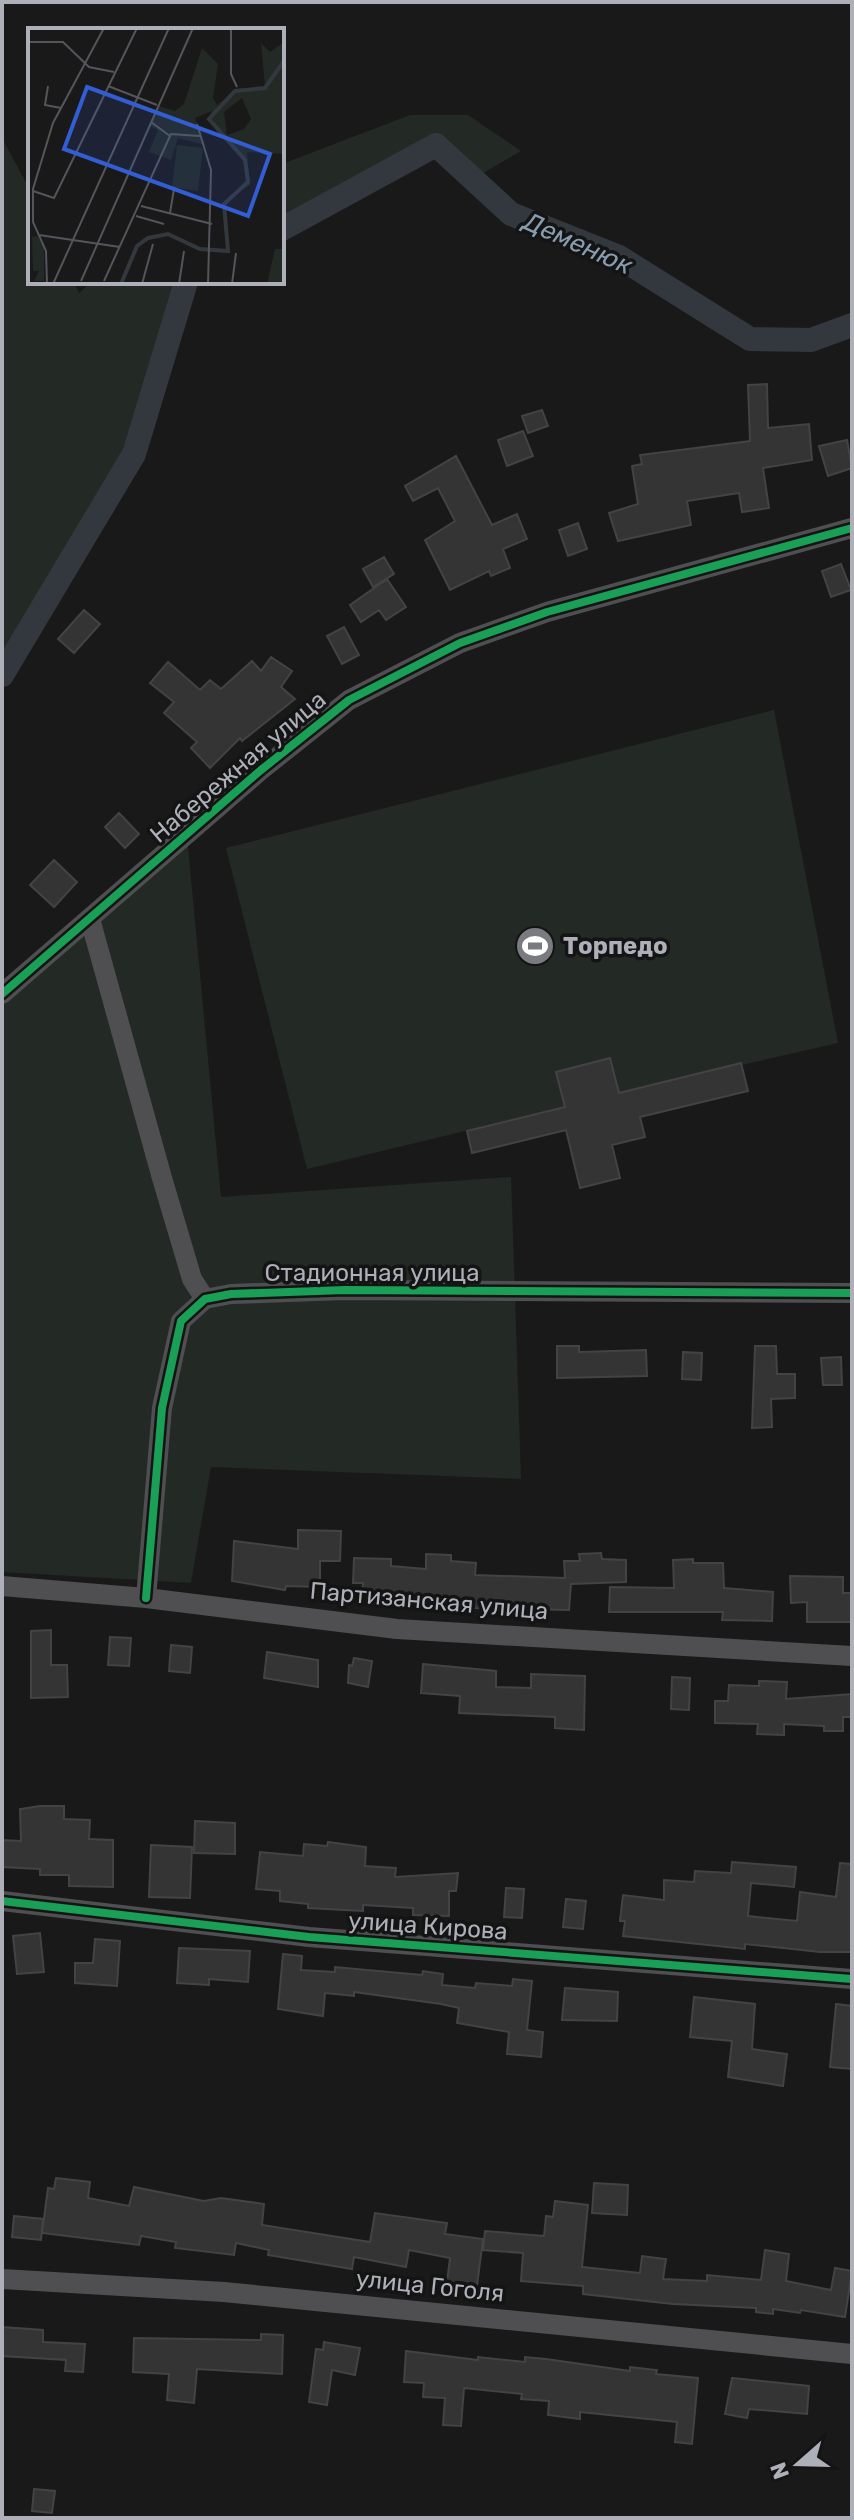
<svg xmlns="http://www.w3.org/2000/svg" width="854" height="2520" font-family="Rubik,sans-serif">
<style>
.green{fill:#232924}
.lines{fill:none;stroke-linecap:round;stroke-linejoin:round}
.canal{stroke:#32383e;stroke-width:24}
.building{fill:#343435;stroke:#434346;stroke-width:2}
.street{stroke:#4f4f52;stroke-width:20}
.cycleway-casing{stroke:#141415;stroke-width:13}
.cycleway{stroke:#1a9f57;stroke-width:8}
.labels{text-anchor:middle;stroke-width:7;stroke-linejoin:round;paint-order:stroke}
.street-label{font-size:24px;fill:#adb0b9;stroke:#141415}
.poi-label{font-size:24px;font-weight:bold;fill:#adb0b9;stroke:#141415;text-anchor:start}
.water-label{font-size:26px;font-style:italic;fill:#889caf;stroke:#141415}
.inset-river{fill:none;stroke:#32383e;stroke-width:4}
.inset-road{fill:none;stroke:#54555a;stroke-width:2}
.view{fill:#335dd3;fill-opacity:0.15;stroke:#335dd3;stroke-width:4}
.inset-edge{fill:none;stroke:#adb0b9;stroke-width:4}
</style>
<rect width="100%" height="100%" fill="#19191a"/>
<path class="green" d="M 410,115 L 468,115 L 521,151 L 473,179 L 436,145 L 282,229 L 282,164 Z
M 2,138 L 30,190 L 30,282 L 74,282 L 79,293 L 91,282 L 186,282 L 134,454 L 2,675 Z
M 774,710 L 838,1043 L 619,1093 L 610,1058 L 556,1072 L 565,1107 L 307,1169 L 226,848 Z
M 187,836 L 221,1197 L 511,1177 L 521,1479 L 211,1467 L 191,1583 L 2,1572 L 2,987 Z"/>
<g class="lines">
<path class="canal" d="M 282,229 L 436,145 L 511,214 L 619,257 L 750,339 L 811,340 L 852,325
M 2,675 L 134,454 L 186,282"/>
</g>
<path class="building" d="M 767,384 L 768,428 L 809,424 L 812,460 L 763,468 L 769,508 L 742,512 L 739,493 L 687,501 L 691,525 L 618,541 L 609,513 L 638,504 L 632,466 L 642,464 L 640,455 L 750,441 L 748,385 Z
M 542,410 L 548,426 L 528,433 L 522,416 Z
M 523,431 L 533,456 L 507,466 L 498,440 Z
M 847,440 L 852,468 L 828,476 L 819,446 Z
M 456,456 L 492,525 L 517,514 L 527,539 L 503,549 L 510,568 L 491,576 L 489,571 L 450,590 L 425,540 L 455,521 L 438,488 L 413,501 L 405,486 Z
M 578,523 L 587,549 L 568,556 L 559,530 Z
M 384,557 L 394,574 L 373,587 L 363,569 Z
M 841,564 L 851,590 L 831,597 L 822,571 Z
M 387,579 L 406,607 L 386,620 L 379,610 L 361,622 L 350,605 Z
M 84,610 L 100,624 L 74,653 L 58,639 Z
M 344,627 L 359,655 L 342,664 L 327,636 Z
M 271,657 L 292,671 L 281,687 L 295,699 L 242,741 L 240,738 L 210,768 L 191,748 L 197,742 L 164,713 L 174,702 L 150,683 L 168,662 L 200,690 L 210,680 L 221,689 L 252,661 L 261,671 Z
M 119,813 L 139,834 L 125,848 L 105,827 Z
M 54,860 L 77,882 L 54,907 L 30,885 Z
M 610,1058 L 619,1093 L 741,1063 L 748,1091 L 640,1117 L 645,1137 L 612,1145 L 620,1178 L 580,1188 L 566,1130 L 472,1153 L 467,1131 L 565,1107 L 556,1072 Z
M 557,1346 L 579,1346 L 579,1352 L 646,1350 L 647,1376 L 557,1378 Z
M 755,1346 L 776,1346 L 777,1374 L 795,1374 L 795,1398 L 771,1399 L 772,1427 L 752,1428 Z
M 683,1352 L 702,1353 L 701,1380 L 682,1379 Z
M 841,1357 L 842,1385 L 823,1385 L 821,1358 Z
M 298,1530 L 341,1531 L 340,1561 L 320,1561 L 320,1587 L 286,1586 L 285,1590 L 232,1581 L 234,1541 L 298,1549 Z
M 601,1553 L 602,1559 L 626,1560 L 626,1582 L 571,1584 L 569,1610 L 473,1608 L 454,1606 L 455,1600 L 362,1596 L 363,1583 L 353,1583 L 354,1558 L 391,1559 L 391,1566 L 426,1569 L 426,1554 L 451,1555 L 451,1561 L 476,1563 L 475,1575 L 565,1578 L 564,1561 L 580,1561 L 579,1554 Z
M 693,1559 L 693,1563 L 723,1563 L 724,1588 L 773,1592 L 772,1621 L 722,1620 L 723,1612 L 609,1612 L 610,1587 L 674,1588 L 673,1560 Z
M 790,1576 L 843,1577 L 843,1593 L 852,1593 L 852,1622 L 807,1622 L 807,1602 L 791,1603 Z
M 51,1630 L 51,1665 L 67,1665 L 68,1697 L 31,1698 L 31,1631 Z
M 110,1637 L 131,1638 L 129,1666 L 108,1665 Z
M 171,1645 L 192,1647 L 190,1673 L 169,1671 Z
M 267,1652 L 318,1660 L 318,1687 L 264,1678 Z
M 354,1658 L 372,1661 L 368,1687 L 348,1683 L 349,1665 L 352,1666 Z
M 423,1664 L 496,1671 L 496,1687 L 531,1688 L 531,1674 L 585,1676 L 584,1730 L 555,1728 L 555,1717 L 459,1713 L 460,1696 L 421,1693 Z
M 672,1677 L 690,1678 L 689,1710 L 671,1709 Z
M 759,1681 L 787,1682 L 786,1699 L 852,1694 L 852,1717 L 843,1717 L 843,1731 L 824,1731 L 824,1726 L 784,1724 L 784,1735 L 757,1734 L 758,1724 L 715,1723 L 715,1701 L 728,1701 L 729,1685 L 759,1686 Z
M 40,1806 L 64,1806 L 64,1819 L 90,1820 L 89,1839 L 113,1840 L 113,1887 L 69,1886 L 69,1875 L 40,1875 L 40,1869 L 2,1867 L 2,1840 L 21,1841 L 20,1809 Z
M 195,1821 L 235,1823 L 235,1854 L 194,1853 Z
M 328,1842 L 366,1847 L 365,1866 L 396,1868 L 395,1877 L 458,1873 L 456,1891 L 449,1891 L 449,1916 L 413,1915 L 413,1908 L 363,1905 L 363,1911 L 308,1908 L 308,1904 L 280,1901 L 280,1891 L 256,1889 L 260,1852 L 303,1856 L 304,1844 L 327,1846 Z
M 151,1845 L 192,1847 L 190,1898 L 149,1897 Z
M 732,1862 L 796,1867 L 794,1887 L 751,1883 L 748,1916 L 797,1921 L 800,1892 L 836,1897 L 840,1863 L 852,1864 L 852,1952 L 820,1952 L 745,1944 L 745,1949 L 623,1936 L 625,1921 L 620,1921 L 623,1895 L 664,1900 L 664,1880 L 694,1882 L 695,1871 L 731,1873 Z
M 506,1888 L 524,1889 L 522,1918 L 504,1917 Z
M 566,1899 L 586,1901 L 583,1929 L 563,1927 Z
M 40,1933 L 44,1972 L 17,1974 L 13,1936 Z
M 95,1939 L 120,1941 L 117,1986 L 75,1983 L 75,1963 L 93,1963 Z
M 179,1948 L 250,1951 L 248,1982 L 209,1979 L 209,1985 L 177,1983 Z
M 283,1954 L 302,1956 L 301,1970 L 335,1972 L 335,1967 L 422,1975 L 423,1971 L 443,1974 L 442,1985 L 475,1988 L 476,1983 L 512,1986 L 513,1979 L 532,1981 L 527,2030 L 543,2032 L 541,2057 L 507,2054 L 509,2032 L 457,2023 L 459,2008 L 441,2004 L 354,1992 L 354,1996 L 325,1993 L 323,2016 L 278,2009 Z
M 565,1988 L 618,1992 L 617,2021 L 562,2020 Z
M 694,1997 L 755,2004 L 752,2049 L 787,2054 L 783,2086 L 728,2077 L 732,2041 L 690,2037 Z
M 836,2004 L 852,2006 L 852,2069 L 830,2067 Z
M 56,2178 L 90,2182 L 88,2198 L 129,2206 L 134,2187 L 204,2201 L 221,2198 L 264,2204 L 262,2225 L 370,2242 L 375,2213 L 447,2223 L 445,2234 L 483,2239 L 477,2286 L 447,2282 L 450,2258 L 409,2250 L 406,2267 L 354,2257 L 352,2269 L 268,2255 L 269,2250 L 236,2243 L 234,2255 L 175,2248 L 176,2242 L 141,2236 L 139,2245 L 42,2233 L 48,2188 L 54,2189 Z
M 594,2183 L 628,2185 L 627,2215 L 592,2213 Z
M 555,2201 L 588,2205 L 582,2267 L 640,2273 L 642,2256 L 666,2259 L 663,2279 L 707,2281 L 707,2275 L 761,2280 L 765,2250 L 789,2254 L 786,2281 L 831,2290 L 835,2268 L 852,2271 L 845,2317 L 801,2310 L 800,2313 L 773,2309 L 773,2314 L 756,2312 L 756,2308 L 673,2304 L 583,2294 L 583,2286 L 521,2281 L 523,2253 L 483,2250 L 485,2231 L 544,2236 L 546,2216 L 553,2217 Z
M 14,2216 L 43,2219 L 41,2240 L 12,2237 Z
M 2,2327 L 43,2330 L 43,2342 L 85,2344 L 83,2372 L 65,2371 L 66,2360 L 2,2356 Z
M 261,2334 L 283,2335 L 282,2374 L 197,2369 L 194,2403 L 167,2400 L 169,2374 L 133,2372 L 134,2338 L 261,2340 Z
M 324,2342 L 360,2348 L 355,2375 L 332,2370 L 327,2405 L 309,2402 L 316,2349 L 323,2350 Z
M 406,2351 L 478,2360 L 478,2357 L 525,2362 L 525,2357 L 546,2359 L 630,2371 L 630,2367 L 657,2370 L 656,2374 L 698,2378 L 692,2444 L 675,2442 L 677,2422 L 580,2412 L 580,2419 L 548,2415 L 549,2401 L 521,2399 L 522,2394 L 464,2388 L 461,2426 L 443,2425 L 445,2398 L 423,2397 L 424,2383 L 404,2382 Z
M 732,2378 L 809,2386 L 807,2414 L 749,2409 L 747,2418 L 725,2414 Z
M 34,2489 L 55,2491 L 52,2513 L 32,2511 Z"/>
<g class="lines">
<path class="street" d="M 90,919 L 162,1178 L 192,1279 L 205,1299
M 2,994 L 261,770 L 349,700 L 460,643 L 547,612 L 852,528
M 2,1586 L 146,1598 L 397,1629 L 852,1656
M 146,1598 L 162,1408 L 181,1321 L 205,1299 L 231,1294 L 345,1290 L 852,1293
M 2,1901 L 309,1937 L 852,1979
M 2,2279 L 224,2292 L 852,2354"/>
<defs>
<path id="cycleway" d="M 2,994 L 261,770 L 349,700 L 460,643 L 547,612 L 852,528
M 146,1598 L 162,1408 L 181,1321 L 205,1299 L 231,1294 L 345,1290 L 852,1293
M 2,1901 L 309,1937 L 852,1979"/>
</defs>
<use href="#cycleway" class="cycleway-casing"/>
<use href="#cycleway" class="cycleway"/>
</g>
<defs>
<symbol id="stadium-disc" viewBox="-11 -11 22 22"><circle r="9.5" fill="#797b81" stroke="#141415"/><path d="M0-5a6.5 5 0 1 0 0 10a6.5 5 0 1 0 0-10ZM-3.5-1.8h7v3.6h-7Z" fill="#fff"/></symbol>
</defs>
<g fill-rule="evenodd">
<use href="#stadium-disc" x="513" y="924" width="44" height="44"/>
</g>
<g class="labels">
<g class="street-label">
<text transform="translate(238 767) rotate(-40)" y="8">Набережная улица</text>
<text x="372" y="1281">Стадионная улица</text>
<text transform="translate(429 1601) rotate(5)" y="8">Партизанская улица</text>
<text transform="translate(428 1926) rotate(4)" y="8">улица Кирова</text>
<text transform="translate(430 2286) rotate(6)" y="8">улица Гоголя</text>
</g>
<g class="poi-label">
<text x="563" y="954">Торпедо</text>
</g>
<g class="water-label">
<text transform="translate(578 243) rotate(24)" y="9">Деменюк</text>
</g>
</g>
<g transform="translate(28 28)">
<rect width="256" height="256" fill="#19191a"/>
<path d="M 256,14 L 256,126 L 219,124 L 222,157 L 218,160 L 217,132 L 181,91 L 184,83 L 167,90 L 177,117 L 150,110 L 143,132 L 121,124 L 130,102 L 122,98 L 131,78 L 147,83 L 156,76 L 174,20 L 190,36 L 185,70 L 189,77 L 207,63 L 237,59 L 233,15 L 242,24 ZM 214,70 L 223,91 L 216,101 L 199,107 L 196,84 ZM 149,117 L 175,120 L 170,163 L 144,159 ZM 9,208 L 16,219 L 16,253 L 6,253 L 11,243 L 5,243 L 4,209 ZM 247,221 L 256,221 L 256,256 L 239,256 Z" fill="#232924" fill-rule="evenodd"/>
<path class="inset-river" d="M 93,256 L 109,218 L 120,210 L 140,206 L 172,221 L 200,223 L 196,176 L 220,154 L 217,132 L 181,91 L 207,63 L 237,60 L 256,33"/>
<path class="inset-road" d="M 76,0 L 25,95 L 5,161 L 5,194 L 18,223 L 19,256 L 88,256M 203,0 L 203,46 L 209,59M 0,14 L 35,14 L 61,39 L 86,44M 20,58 L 17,77 L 33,80M 80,58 L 129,77M 169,96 L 183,142 L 180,256M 142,106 L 172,108M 125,154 L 146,161 L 142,185M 5,163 L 26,170 L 109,0M 113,178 L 184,196M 108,188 L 136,196M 11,207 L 92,219M 53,253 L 165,0M 76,253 L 142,108 L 123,94M 25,256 L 141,0M 114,256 L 125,216M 151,256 L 156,223M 204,256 L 208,225"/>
<path class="view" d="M 59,59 L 242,126 L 220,188 L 36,121 Z"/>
<rect width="256" height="256" class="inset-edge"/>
</g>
<rect width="854" height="2520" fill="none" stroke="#adb0b9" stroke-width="8"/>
<g transform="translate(798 2464) rotate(250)" stroke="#141415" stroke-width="6" paint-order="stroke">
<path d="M0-6L14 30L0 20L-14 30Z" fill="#adb0b9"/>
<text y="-12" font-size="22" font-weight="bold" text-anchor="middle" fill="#adb0b9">N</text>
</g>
</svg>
